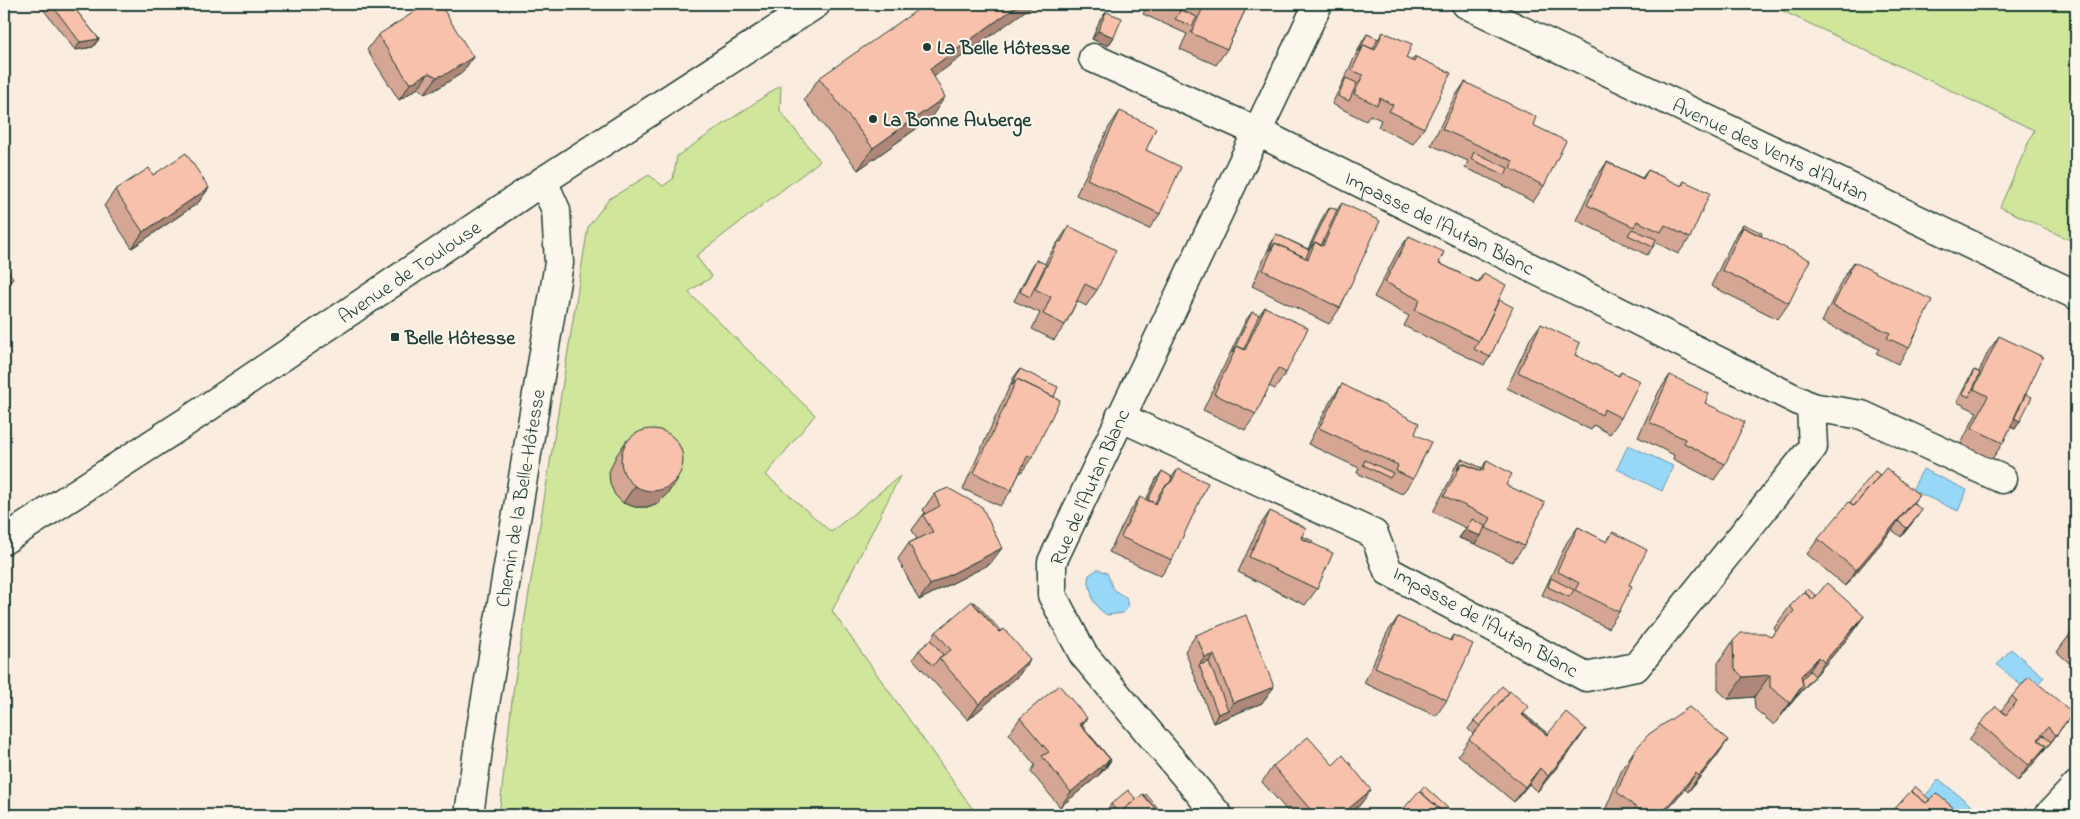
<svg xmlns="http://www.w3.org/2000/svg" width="2080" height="819" font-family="'Indie Flower',sans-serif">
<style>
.green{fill:#d0e69b;stroke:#789268}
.water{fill:#97d7f8;stroke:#6799aa}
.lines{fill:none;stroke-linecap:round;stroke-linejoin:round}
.minor-casing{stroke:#1f3d34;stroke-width:31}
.tertiary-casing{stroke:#1f3d34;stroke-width:31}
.primary-casing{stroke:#1f3d34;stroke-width:31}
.minor{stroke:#fbf7ec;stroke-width:28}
.tertiary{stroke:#fbf7ec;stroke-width:28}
.primary{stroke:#fbf7ec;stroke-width:28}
.wall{fill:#d5a694;stroke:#1f3d34}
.shaded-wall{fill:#ae8778;stroke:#1f3d34}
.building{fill:#f8c1ac;stroke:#1f3d34}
.poi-dot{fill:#1f3d34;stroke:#fbf7ec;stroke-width:2}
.labels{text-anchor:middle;stroke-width:4;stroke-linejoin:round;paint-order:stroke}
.poi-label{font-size:20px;font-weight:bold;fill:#1f3d34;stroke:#fbf7ec;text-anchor:start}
.street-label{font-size:20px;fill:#1f3d34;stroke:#fbf7ec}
</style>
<rect width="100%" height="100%" fill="#faecdf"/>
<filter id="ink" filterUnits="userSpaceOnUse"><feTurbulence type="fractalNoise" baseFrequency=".02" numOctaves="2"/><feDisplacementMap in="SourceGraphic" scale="10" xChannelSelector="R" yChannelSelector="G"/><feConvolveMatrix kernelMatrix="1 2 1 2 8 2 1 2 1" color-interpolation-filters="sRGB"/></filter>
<g filter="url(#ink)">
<path class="green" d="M 1768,4 L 2076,4 L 2076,243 L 2000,207 L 2034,130 Z
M 781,85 L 780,111 L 820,161 L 696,256 L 712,277 L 688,292 L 815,415 L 766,475 L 831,532 L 900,476 L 832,611 L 977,815 L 499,815 L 513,692 L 588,227 L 609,199 L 649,175 L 663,186 L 673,179 L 677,156 Z"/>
<path class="water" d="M 1628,445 L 1673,466 L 1662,491 L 1617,469 Z
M 1923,469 L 1967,490 L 1958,511 L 1912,490 Z
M 1098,569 L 1107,573 C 1114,588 1109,589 1126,597 L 1128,607 L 1123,613 L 1107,615 L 1099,609 L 1093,600 L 1088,579 L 1089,575 Z
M 2011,649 L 2044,677 L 2030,693 L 1997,665 Z
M 1939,779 L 1974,808 L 1968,815 L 1949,815 L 1925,796 Z"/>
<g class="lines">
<defs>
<g id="minor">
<path id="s1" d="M 1093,58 L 1258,132 L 1811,407 L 1813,447 L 1636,667 L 1586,677 L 1388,571 L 1374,534 L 1120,417"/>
<path d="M 1811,407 L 1862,415 L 2002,479"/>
<path d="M 1218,815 L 1083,654 L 1052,595 L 1052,562 L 1318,4"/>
<path d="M 2049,815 L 2076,786"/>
</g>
<g id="tertiary">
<path id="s2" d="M 1466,4 L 2076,295"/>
<path id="s3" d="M 469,815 L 481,728 L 559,263 L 556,210 L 543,181"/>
</g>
<g id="primary">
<path id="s4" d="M 4,540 L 186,422 L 543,181 L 816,4"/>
</g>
</defs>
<use href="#minor" class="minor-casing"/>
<use href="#tertiary" class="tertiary-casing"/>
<use href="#primary" class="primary-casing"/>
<use href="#minor" class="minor"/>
<use href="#tertiary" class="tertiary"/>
<use href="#primary" class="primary"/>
</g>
<path class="wall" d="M 39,4 L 71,4 L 99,39 L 93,47 L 75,50 Z
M 1137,4 L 1248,4 L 1227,49 L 1216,65 L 1180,49 L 1187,34 L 1143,14 L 1146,8 Z
M 1106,12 L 1114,37 L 1108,46 L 1092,39 L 1100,20 Z
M 1383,32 L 1406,58 L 1411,61 L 1415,56 L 1424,128 L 1413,144 L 1378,127 L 1381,120 L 1370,115 L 1366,121 L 1332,104 L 1362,42 L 1367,34 L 1378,39 Z
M 378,35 L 473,57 L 462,73 L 435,90 L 425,93 L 418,88 L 399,100 L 367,50 Z
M 934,77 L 930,119 L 858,170 L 804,100 L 819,78 Z
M 1465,82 L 1533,125 L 1544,186 L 1533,202 L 1499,183 L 1465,168 L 1468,161 L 1431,145 L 1454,98 Z
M 1120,111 L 1146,150 L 1160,214 L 1149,229 L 1076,195 L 1109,127 Z
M 1607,162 L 1642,178 L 1648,170 L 1681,186 L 1684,181 L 1690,238 L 1678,254 L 1655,242 L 1653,247 L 1647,255 L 1576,220 L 1596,178 Z
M 153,175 L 209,188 L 198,203 L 132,248 L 104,206 L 115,190 Z
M 1342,203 L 1340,308 L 1329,324 L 1252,286 L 1271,243 L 1276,234 L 1308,249 L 1324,215 L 1330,207 L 1337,210 Z
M 1743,224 L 1761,236 L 1789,303 L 1778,319 L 1711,286 L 1737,232 Z
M 1069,226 L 1097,290 L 1086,306 L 1077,301 L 1065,325 L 1054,340 L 1032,329 L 1040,313 L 1014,301 L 1031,268 L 1036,260 L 1045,264 L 1048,257 Z
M 1409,236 L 1439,263 L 1478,282 L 1484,273 L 1499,300 L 1490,357 L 1484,365 L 1404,326 L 1409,316 L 1374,297 L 1398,251 Z
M 1854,262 L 1909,348 L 1898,364 L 1876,353 L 1879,349 L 1822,322 L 1843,278 Z
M 1265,307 L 1286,373 L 1275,389 L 1269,386 L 1256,414 L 1245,430 L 1203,410 L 1246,320 L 1252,312 L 1259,315 Z
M 1541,324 L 1575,355 L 1618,376 L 1621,372 L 1621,418 L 1610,434 L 1594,425 L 1591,430 L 1507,388 L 1530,339 Z
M 1999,336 L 2025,394 L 2020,421 L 2015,429 L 2010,427 L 2003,443 L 1992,459 L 1961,444 L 1977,412 L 1957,402 L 1969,378 L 1974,370 L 1979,372 L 1988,352 Z
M 1020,369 L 1054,397 L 1032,457 L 1021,473 L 1020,472 L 1011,491 L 1000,506 L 963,489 L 1006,394 L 1014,377 Z
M 1670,375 L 1705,402 L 1725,464 L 1714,480 L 1673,459 L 1674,455 L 1638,437 L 1659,391 Z
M 1342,384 L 1415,434 L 1413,479 L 1402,494 L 1357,473 L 1359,468 L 1308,444 L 1331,400 Z
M 627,440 L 678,479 L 667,494 L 658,503 L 647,507 L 635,507 L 623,503 L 615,495 L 610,484 L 609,472 L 616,456 Z
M 1461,459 L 1482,468 L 1487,460 L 1506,485 L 1524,546 L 1512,562 L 1475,544 L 1459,538 L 1466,528 L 1433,512 L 1451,478 L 1455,467 Z
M 1178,469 L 1172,560 L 1161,576 L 1109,552 L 1129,513 L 1140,497 L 1146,500 L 1156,479 L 1162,471 L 1172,477 Z
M 934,494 L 990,564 L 919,600 L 898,559 L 909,543 L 917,539 L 912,530 L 923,515 L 925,513 L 923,510 Z
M 1913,503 L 1916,518 L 1901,537 L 1892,530 L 1893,529 L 1845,586 L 1807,554 L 1818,539 Z
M 1270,511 L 1302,536 L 1312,543 L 1317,589 L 1305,605 L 1238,572 L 1259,527 Z
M 1578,527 L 1606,542 L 1613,532 L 1629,585 L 1619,612 L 1608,628 L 1542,595 L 1567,542 Z
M 1816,596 L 1864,616 L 1848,638 L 1788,707 L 1774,725 L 1755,709 L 1754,697 L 1728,699 L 1718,690 L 1718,663 L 1733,641 L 1771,637 L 1776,631 L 1774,628 L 1790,606 Z
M 1398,617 L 1449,641 L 1453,635 L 1447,700 L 1436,716 L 1364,683 L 1387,633 Z
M 2076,627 L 2076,669 L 2057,652 L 2068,637 Z
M 936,632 L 1001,632 L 1030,659 L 1019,675 L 968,720 L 913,659 L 919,650 L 931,640 Z
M 1196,635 L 1262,703 L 1213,723 L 1185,651 Z
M 2012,696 L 2073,713 L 2045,750 L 2018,781 L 1969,740 L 1980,724 L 2001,711 Z
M 1524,714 L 1548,734 L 1586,729 L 1575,745 L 1537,792 L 1529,784 L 1514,802 L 1458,755 L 1473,734 L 1468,729 L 1474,721 Z
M 1020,718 L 1087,718 L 1082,725 L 1106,768 L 1099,775 L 1060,807 L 1031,772 L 1035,765 L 1009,734 Z
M 1634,751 L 1717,756 L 1688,792 L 1685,789 L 1662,815 L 1615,815 L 1606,808 L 1623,767 Z
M 1273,766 L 1360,805 L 1348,815 L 1291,815 L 1262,782 Z
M 1136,799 L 1164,815 L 1108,815 L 1105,812 L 1111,804 Z"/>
<path class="shaded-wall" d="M 1020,4 L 1035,4 L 914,91 L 930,69 Z
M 1098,31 L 1114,37 L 1108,46 L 1092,39 Z
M 99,39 L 93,47 L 75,50 L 80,42 Z
M 473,57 L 462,73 L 435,90 L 425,93 L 437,77 Z
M 429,73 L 418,88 L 399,100 L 410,84 Z
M 945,97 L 930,119 L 858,170 L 873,148 Z
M 209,188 L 198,203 L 132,248 L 143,232 Z
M 13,278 L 4,291 L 4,285 Z
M 9,412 L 4,420 L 4,416 Z
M 2012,417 L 2020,421 L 2015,429 L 2007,426 Z
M 678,479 L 667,494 L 658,503 L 647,507 L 635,507 L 623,503 L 634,487 Z
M 1919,495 L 1907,511 L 1898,521 L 1893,529 L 1845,586 L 1856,570 Z
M 1922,510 L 1916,518 L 1901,537 L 1907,528 Z
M 1465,530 L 1481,536 L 1475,544 L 1459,538 Z
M 1002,548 L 990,564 L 919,600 L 930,585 Z
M 1864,616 L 1848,638 L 1788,707 L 1774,725 L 1803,685 L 1815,676 L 1824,662 Z
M 1214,655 L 1203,670 L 1199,665 L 1205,657 Z
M 1819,657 L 1804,679 L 1792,691 L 1801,676 Z
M 1030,659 L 1019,675 L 968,720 L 979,704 Z
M 1770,675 L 1754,697 L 1728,699 L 1743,677 Z
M 1274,687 L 1262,703 L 1213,723 L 1218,714 L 1228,710 L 1233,703 Z
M 2073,713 L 2045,750 L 2018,781 L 2029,765 L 2051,742 Z
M 1087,718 L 1076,733 L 1079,724 Z
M 1586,729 L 1575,745 L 1537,792 L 1548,776 Z
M 1728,740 L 1717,756 L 1688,792 L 1699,776 Z
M 1110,759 L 1099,775 L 1060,807 L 1071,792 Z
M 1111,760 L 1106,768 L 1099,775 L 1105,767 Z
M 1540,768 L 1529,784 L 1514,802 L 1525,787 Z
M 1696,773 L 1685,789 L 1662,815 L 1660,815 Z
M 1371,790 L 1360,805 L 1348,815 L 1341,815 Z"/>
<path class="building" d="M 51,4 L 71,4 L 99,39 L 80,42 Z
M 427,4 L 440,4 L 473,57 L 446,74 L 437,77 L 429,73 L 410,84 L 378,35 Z
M 926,4 L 1020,4 L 930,69 L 945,97 L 873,148 L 819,78 Z
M 1165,4 L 1183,4 L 1180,11 Z
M 1189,4 L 1248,4 L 1227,49 L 1191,33 L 1202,10 Z
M 1181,10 L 1197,17 L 1192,26 L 1175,19 Z
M 1106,12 L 1122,18 L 1114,37 L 1098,31 Z
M 1383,32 L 1412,44 L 1406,58 L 1414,62 L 1416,57 L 1451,73 L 1424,128 L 1389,111 L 1393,105 L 1380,98 L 1377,105 L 1354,94 L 1363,75 L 1352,70 L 1364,45 L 1375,50 Z
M 1367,34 L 1378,39 L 1373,49 L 1364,45 L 1359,52 Z
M 1346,78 L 1357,83 L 1349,101 L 1338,96 Z
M 1465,82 L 1536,117 L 1533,125 L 1566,141 L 1544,186 L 1510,168 L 1513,161 L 1442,129 Z
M 1120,111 L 1156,128 L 1146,150 L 1181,167 L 1160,214 L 1087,179 Z
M 1474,152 L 1508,168 L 1505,175 L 1471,159 Z
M 186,153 L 209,188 L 143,232 L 115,190 L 149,168 L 153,175 Z
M 1607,162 L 1643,179 L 1648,170 L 1682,186 L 1684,181 L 1710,193 L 1690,238 L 1665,225 L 1661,232 L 1637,221 L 1634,227 L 1587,205 Z
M 1342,203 L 1380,221 L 1340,308 L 1263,270 L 1275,243 L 1308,259 L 1315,242 L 1323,246 Z
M 1330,207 L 1337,210 L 1321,246 L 1315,242 L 1309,250 Z
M 1743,224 L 1762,233 L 1761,236 L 1743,227 L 1738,234 Z
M 1069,226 L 1116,250 L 1097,290 L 1085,284 L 1065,325 L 1043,314 L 1051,297 L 1035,289 L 1059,241 L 1061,242 Z
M 1743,227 L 1810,260 L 1789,303 L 1722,270 Z
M 1632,229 L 1656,239 L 1653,247 L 1628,235 Z
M 1276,234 L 1309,250 L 1306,258 L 1275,243 L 1269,251 Z
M 1409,236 L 1444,252 L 1439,263 L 1479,283 L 1484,273 L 1506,285 L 1479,341 L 1415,310 L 1420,300 L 1385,282 Z
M 1036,260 L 1046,264 L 1030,297 L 1020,292 Z
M 1854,262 L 1932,300 L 1909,348 L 1887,338 L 1890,333 L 1833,306 Z
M 4,266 L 13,278 L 4,285 Z
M 1499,300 L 1513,307 L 1490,357 L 1474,349 L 1479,341 Z
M 1265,307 L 1308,328 L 1286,373 L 1278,368 L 1256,414 L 1214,394 L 1237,346 L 1245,350 Z
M 1252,312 L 1259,315 L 1244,349 L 1237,346 L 1232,353 Z
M 1541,324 L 1580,343 L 1575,355 L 1619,376 L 1621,372 L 1640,381 L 1621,418 L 1604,409 L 1602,415 L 1518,372 Z
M 1999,336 L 2043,357 L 2003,443 L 1972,428 L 1988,396 L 1974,389 Z
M 1020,369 L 1058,387 L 1054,397 L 1017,379 L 1011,386 Z
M 1974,370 L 1980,373 L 1969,397 L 1963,394 Z
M 1670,375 L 1709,394 L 1705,403 L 1745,422 L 1725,464 L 1684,443 L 1685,439 L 1649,422 Z
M 1017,379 L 1060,400 L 1032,457 L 1028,455 L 1011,491 L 974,473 Z
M 1342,384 L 1419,423 L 1415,434 L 1431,442 L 1413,479 L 1396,471 L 1398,465 L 1319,428 Z
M 2025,394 L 2032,397 L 2020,421 L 2014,418 Z
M 4,405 L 9,412 L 4,416 Z
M621 460a31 31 0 1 1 62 0a31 31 0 1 1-62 0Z
M 1461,459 L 1482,468 L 1481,471 L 1462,463 L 1457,470 Z
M 1365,460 L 1393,473 L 1390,478 L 1363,465 Z
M 1487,460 L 1512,474 L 1506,485 L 1545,503 L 1524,546 L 1486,528 L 1491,518 L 1444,496 L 1462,463 L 1483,471 Z
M 1886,468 L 1919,495 L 1856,570 L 1818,539 L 1849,502 L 1854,506 Z
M 1178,469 L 1208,483 L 1172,560 L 1121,537 L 1140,497 L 1156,504 L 1165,486 L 1172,481 Z
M 1162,471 L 1172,477 L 1170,483 L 1165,486 L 1160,493 L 1155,503 L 1148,500 Z
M 1875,471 L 1880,475 L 1854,506 L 1850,502 Z
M 948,488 L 982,507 L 1002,548 L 930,585 L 909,543 L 933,532 L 923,515 L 940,506 L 934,494 Z
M 1913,503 L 1922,510 L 1907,528 L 1898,521 Z
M 1270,511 L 1306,528 L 1301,538 L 1333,553 L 1317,589 L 1249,557 Z
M 1472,519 L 1485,526 L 1481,536 L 1465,530 Z
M 1578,527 L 1607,542 L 1613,532 L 1647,550 L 1629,585 L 1632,586 L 1619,612 L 1575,590 L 1579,583 L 1557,571 Z
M 1302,536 L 1313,541 L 1312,543 L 1301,538 Z
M 1551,578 L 1574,590 L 1569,597 L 1548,587 Z
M 1827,583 L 1864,616 L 1824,662 L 1819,657 L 1801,676 L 1803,685 L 1790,703 L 1770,687 L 1770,675 L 1743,677 L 1734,668 L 1733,641 L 1741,633 L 1765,633 L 1771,637 L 1794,611 L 1790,606 L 1804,592 L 1813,600 Z
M 1808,589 L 1816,596 L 1813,600 L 1805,592 Z
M 972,601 L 999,632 L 1004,629 L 1030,659 L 979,704 L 939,658 L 951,650 L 936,632 Z
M 975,602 L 1001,631 L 999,632 L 973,603 Z
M 1246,615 L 1274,687 L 1233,703 L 1214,655 L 1205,657 L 1196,635 Z
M 1398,617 L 1451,641 L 1453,635 L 1473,644 L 1447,700 L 1375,667 Z
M 2076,627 L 2076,644 L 2068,637 Z
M 931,640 L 943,655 L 939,658 L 933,666 L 919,650 Z
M 1209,662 L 1228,710 L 1218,714 L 1199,665 Z
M 1810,671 L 1815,676 L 1793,699 L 1803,685 L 1802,679 Z
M 2029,676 L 2073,713 L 2056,735 L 2048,727 L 2038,739 L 2046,746 L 2029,765 L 1980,724 L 1996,706 L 2006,715 L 2017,701 L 2012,696 Z
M 1059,685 L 1087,718 L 1079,724 L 1110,759 L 1071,792 L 1042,756 L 1049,752 L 1020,718 Z
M 1502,686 L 1509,692 L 1480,726 L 1474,721 Z
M 1510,691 L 1529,707 L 1522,715 L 1547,735 L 1566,712 L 1586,729 L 1548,776 L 1540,768 L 1525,787 L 1469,739 Z
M 1689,707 L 1728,740 L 1699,776 L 1696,773 L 1660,815 L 1645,815 L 1617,792 L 1634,751 L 1649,734 Z
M 1524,714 L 1548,734 L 1547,735 L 1523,715 Z
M 1082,725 L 1111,760 L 1105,767 L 1110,759 L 1081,726 Z
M 2043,735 L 2051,742 L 2041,754 L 2046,746 L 2038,740 Z
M 1308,737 L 1333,765 L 1343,755 L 1371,790 L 1341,815 L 1315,815 L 1273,766 Z
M 1424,786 L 1452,812 L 1448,815 L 1446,815 L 1420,791 Z
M 1915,786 L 1930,800 L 1926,803 L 1911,791 Z
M 1128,790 L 1136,799 L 1123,810 L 1120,815 L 1111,804 Z
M 1419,791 L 1446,815 L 1398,815 Z
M 1911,791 L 1926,803 L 1936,793 L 1962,815 L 1889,815 Z
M 1143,794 L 1161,815 L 1127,815 L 1123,810 Z
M 1146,794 L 1164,815 L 1161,815 L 1144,796 Z"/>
</g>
<g class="poi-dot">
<circle cx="927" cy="47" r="5"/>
<circle cx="873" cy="119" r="5"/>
<rect x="390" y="332" width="10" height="10" rx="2.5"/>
</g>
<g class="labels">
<g class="poi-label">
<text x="937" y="54">La Belle Hôtesse</text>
<text x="883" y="126">La Bonne Auberge</text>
<text x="405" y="344">Belle Hôtesse</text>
</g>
<g class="street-label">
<text dy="7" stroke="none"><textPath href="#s2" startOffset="338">Avenue des Vents d'Autan</textPath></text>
<text dy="7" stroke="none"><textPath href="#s1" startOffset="384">Impasse de l'Autan Blanc</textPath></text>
<text dy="7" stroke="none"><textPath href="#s4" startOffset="486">Avenue de Toulouse</textPath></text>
<text transform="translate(1089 487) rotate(-66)" y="7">Rue de l'Autan Blanc</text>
<text dy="7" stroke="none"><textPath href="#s3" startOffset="321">Chemin de la Belle-Hôtesse</textPath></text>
<text transform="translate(1486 621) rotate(29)" y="7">Impasse de l'Autan Blanc</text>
</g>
</g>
<rect width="2080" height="819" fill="none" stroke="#fbf7ec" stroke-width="20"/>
<rect x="10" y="10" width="2060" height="799" fill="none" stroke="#1f3d34" stroke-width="2" filter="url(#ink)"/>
</svg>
